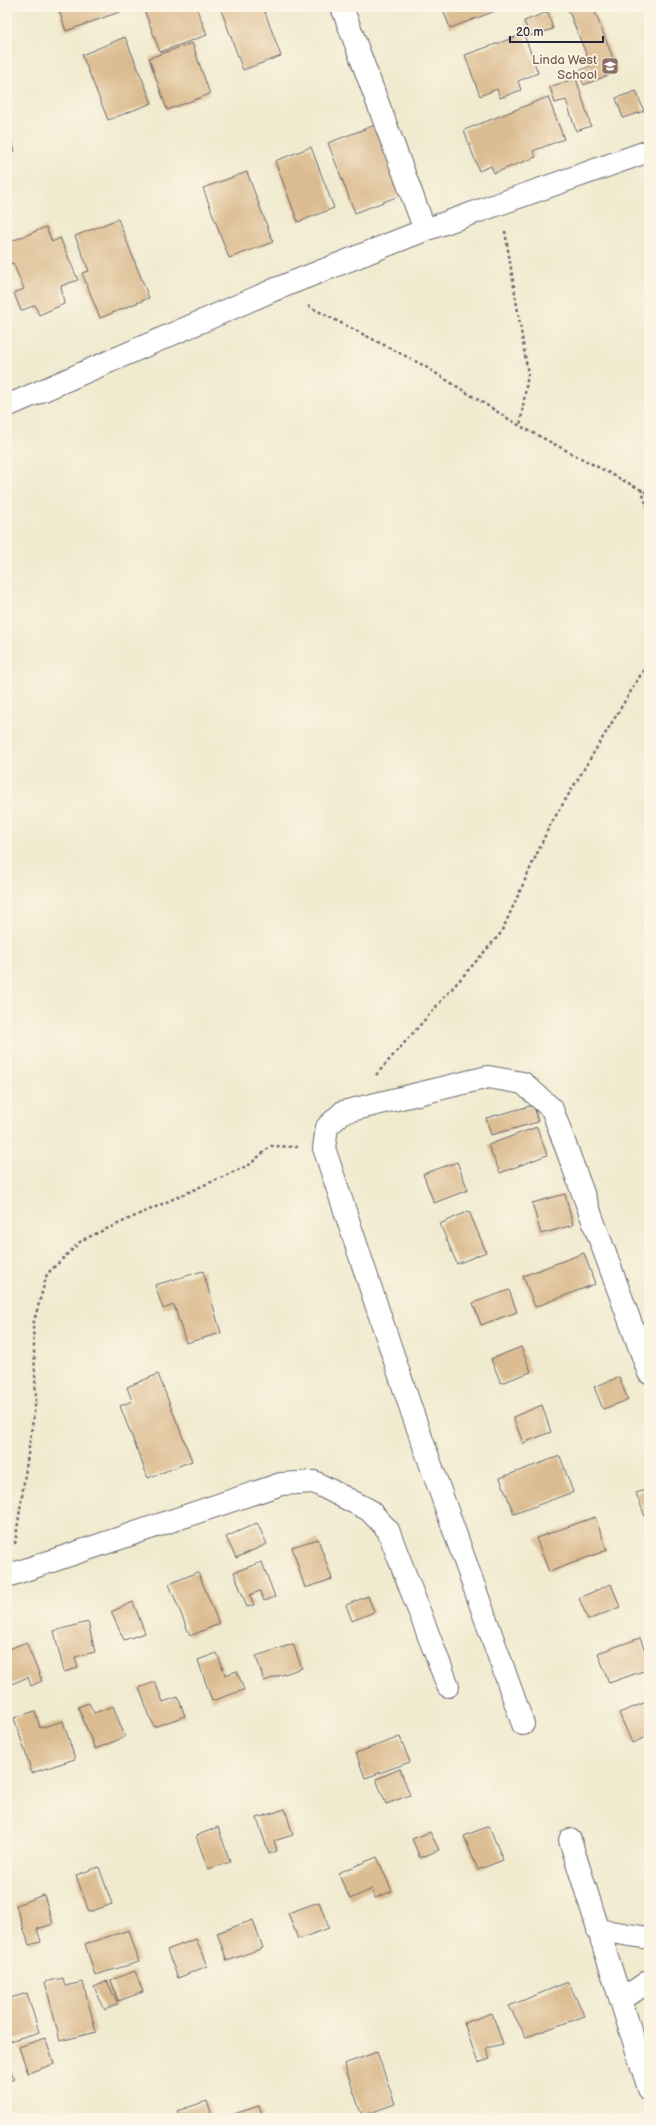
<svg xmlns="http://www.w3.org/2000/svg" width="656" height="2125" font-family="'Balsamiq Sans',sans-serif">
<style>
.building{fill:#dbbb90}
.lines{fill:none;stroke-linecap:round;stroke-linejoin:round}
.street-casing{stroke:#6a686f;stroke-width:24}
.path{stroke:#6a686f;stroke-width:2.5;stroke-dasharray:3 3;stroke-linecap:butt}
.street{stroke:#fff;stroke-width:22}
.labels{text-anchor:middle;stroke-width:3.5;stroke-linejoin:round;paint-order:stroke}
.education-label{font-size:13px;fill:#785e54;stroke:#fcf5e5;text-anchor:end}
</style>
<rect width="100%" height="100%" fill="#fcf5e5"/>
<filter id="ink" filterUnits="userSpaceOnUse"><feTurbulence type="fractalNoise" baseFrequency=".025" numOctaves="2"/><feDisplacementMap in="SourceGraphic" scale="8" xChannelSelector="R" yChannelSelector="G"/><feConvolveMatrix kernelMatrix="1 2 1 2 8 2 1 2 1" color-interpolation-filters="sRGB"/></filter>
<filter id="wash" filterUnits="userSpaceOnUse"><feTurbulence type="fractalNoise" baseFrequency=".012" numOctaves="4" result="noise"/><feDisplacementMap in="SourceGraphic" scale="16" xChannelSelector="R" yChannelSelector="G"/><feGaussianBlur stdDeviation="0.9" result="paint"/><feColorMatrix in="noise" values="0 0 0 0 0 0 0 0 0 0 0 0 0 0 0 0 0 1.4 0 .05"/><feComposite in="paint" operator="in"/></filter>
<g filter="url(#wash)">
<rect width="100%" height="100%" fill="#f0eacf"/>
<g id="blocks">
<path class="building" d="M 58,7 L 124,7 L 125,10 L 66,31 Z
M 143,7 L 196,7 L 207,35 L 160,52 Z
M 220,7 L 263,7 L 281,56 L 243,70 Z
M 442,7 L 506,7 L 450,28 Z
M 567,7 L 593,7 L 618,71 L 584,85 L 578,71 L 591,66 Z
M 548,12 L 553,29 L 530,36 L 524,21 Z
M 524,34 L 538,73 L 518,81 L 521,90 L 500,98 L 497,89 L 480,96 L 465,55 Z
M 125,37 L 152,103 L 108,120 L 82,55 Z
M 192,43 L 210,94 L 167,110 L 149,58 Z
M 576,78 L 591,126 L 576,131 L 566,100 L 555,103 L 550,87 Z
M 636,91 L 644,111 L 623,118 L 616,98 Z
M 548,97 L 564,139 L 533,151 L 536,157 L 494,173 L 491,166 L 479,171 L 464,130 Z
M 383,122 L 409,192 L 355,213 L 328,143 Z
M 7,129 L 15,151 L 7,153 Z
M 311,147 L 334,208 L 298,222 L 275,161 Z
M 247,172 L 273,242 L 229,258 L 203,188 Z
M 118,219 L 149,298 L 100,318 L 82,273 L 89,271 L 75,236 Z
M 46,227 L 52,242 L 60,238 L 78,280 L 61,286 L 64,304 L 39,315 L 35,305 L 21,311 L 14,293 L 24,289 L 13,263 L 7,265 L 7,243 Z
M 534,1105 L 538,1122 L 491,1135 L 486,1118 Z
M 537,1127 L 547,1155 L 500,1173 L 488,1145 Z
M 457,1162 L 468,1190 L 434,1203 L 423,1174 Z
M 565,1194 L 573,1225 L 541,1234 L 532,1203 Z
M 469,1211 L 486,1252 L 457,1264 L 440,1224 Z
M 584,1253 L 595,1284 L 535,1307 L 523,1276 Z
M 203,1271 L 221,1333 L 186,1343 L 174,1305 L 163,1309 L 155,1285 Z
M 509,1290 L 517,1312 L 481,1325 L 473,1303 Z
M 521,1347 L 531,1372 L 501,1383 L 491,1359 Z
M 158,1374 L 192,1461 L 148,1478 L 120,1406 L 132,1401 L 127,1387 Z
M 619,1377 L 628,1400 L 603,1409 L 594,1387 Z
M 542,1405 L 551,1432 L 523,1443 L 513,1417 Z
M 560,1456 L 573,1492 L 514,1514 L 500,1478 Z
M 649,1489 L 649,1527 L 636,1493 Z
M 595,1517 L 607,1550 L 549,1572 L 536,1538 Z
M 257,1523 L 267,1544 L 236,1558 L 226,1537 Z
M 318,1539 L 332,1579 L 305,1588 L 292,1547 Z
M 262,1562 L 275,1597 L 264,1601 L 260,1591 L 250,1595 L 254,1605 L 247,1607 L 234,1572 Z
M 198,1572 L 219,1624 L 190,1636 L 169,1584 Z
M 611,1584 L 620,1607 L 588,1620 L 579,1598 Z
M 368,1596 L 374,1612 L 352,1621 L 346,1605 Z
M 133,1602 L 145,1633 L 124,1640 L 111,1612 Z
M 88,1622 L 95,1652 L 75,1657 L 78,1668 L 64,1672 L 54,1631 Z
M 640,1638 L 649,1661 L 649,1669 L 609,1683 L 598,1653 Z
M 26,1642 L 42,1681 L 31,1686 L 28,1677 L 7,1686 L 7,1650 Z
M 293,1644 L 302,1668 L 264,1681 L 256,1656 Z
M 217,1653 L 225,1675 L 237,1671 L 244,1690 L 212,1701 L 198,1660 Z
M 155,1682 L 163,1702 L 178,1697 L 185,1716 L 154,1727 L 139,1688 Z
M 649,1701 L 649,1736 L 632,1743 L 619,1713 Z
M 89,1703 L 94,1713 L 113,1706 L 125,1737 L 95,1749 L 78,1707 Z
M 35,1711 L 40,1728 L 63,1721 L 75,1759 L 32,1773 L 14,1718 Z
M 400,1737 L 410,1762 L 365,1778 L 356,1753 Z
M 400,1769 L 410,1795 L 386,1804 L 376,1779 Z
M 285,1809 L 293,1835 L 274,1841 L 277,1851 L 269,1854 L 257,1818 Z
M 489,1826 L 503,1860 L 478,1870 L 464,1836 Z
M 218,1827 L 230,1862 L 208,1869 L 196,1836 Z
M 430,1832 L 439,1850 L 420,1858 L 412,1839 Z
M 377,1857 L 392,1891 L 375,1898 L 372,1889 L 350,1899 L 338,1873 Z
M 99,1867 L 112,1904 L 89,1912 L 76,1875 Z
M 44,1895 L 53,1924 L 37,1929 L 41,1942 L 29,1945 L 16,1905 Z
M 319,1902 L 329,1928 L 298,1939 L 288,1913 Z
M 253,1920 L 263,1948 L 227,1961 L 217,1933 Z
M 129,1930 L 139,1962 L 95,1975 L 85,1944 Z
M 196,1939 L 207,1966 L 178,1978 L 167,1950 Z
M 135,1971 L 143,1992 L 118,2001 L 111,1980 Z
M 63,1978 L 65,1986 L 83,1982 L 96,2032 L 60,2041 L 45,1982 Z
M 107,1981 L 118,2004 L 105,2010 L 94,1987 Z
M 568,1982 L 585,2016 L 526,2037 L 509,2006 Z
M 27,1993 L 39,2032 L 7,2042 L 7,1999 Z
M 492,2013 L 503,2044 L 486,2048 L 490,2059 L 478,2063 L 464,2023 Z
M 45,2038 L 54,2064 L 28,2073 L 19,2047 Z
M 377,2052 L 395,2104 L 362,2116 L 344,2064 Z
M 7,2061 L 14,2079 L 7,2082 Z
M 207,2101 L 213,2118 L 180,2118 L 177,2111 Z
M 259,2106 L 263,2118 L 229,2118 L 228,2116 Z"/>
</g>
</g>
<g filter="url(#ink)">
<use href="#blocks" fill-opacity="0" stroke="#6a686f" stroke-width="1"/>
<g class="lines">
<defs>
<path id="street" d="M 342,7 L 425,230 L 649,151
M 7,406 L 276,289 L 425,230
M 7,1576 L 281,1484 L 314,1482 L 369,1510 L 388,1530 L 448,1686
M 523,1724 L 412,1412 L 324,1148 L 327,1127 L 343,1112 L 488,1077 L 523,1083 L 552,1109 L 649,1373
M 570,1840 L 649,2089
M 598,1930 L 649,1938
M 621,2000 L 649,1981"/>
</defs>
<use href="#street" class="street-casing"/>
<path class="path" d="M 505,231 L 528,374 L 520,426
M 308,306 L 421,364 L 520,426 L 649,494
M 641,489 L 649,512
M 376,1075 L 501,933 L 549,827 L 649,661
M 15,1544 L 36,1399 L 33,1325 L 47,1274 L 82,1240 L 249,1165 L 271,1146 L 298,1147"/>
<use href="#street" class="street"/>
</g>
</g>
<defs>
<symbol id="school-square" viewBox="-11 -11 22 22"><rect x="-9" y="-9" width="18" height="18" rx="4" fill="#8d6e63" stroke="#fcf5e5"/><path d="M0-5L7-2L0 1L-7-2ZM-4 1L0 2.5L4 1V4Q0 6-4 4Z" fill="#fff"/></symbol>
</defs>
<g fill-rule="evenodd">
<use href="#school-square" x="600" y="56" width="20" height="20"/>
</g>
<g class="labels">
<g class="education-label">
<text x="597" y="64">Linda West<tspan x="597" dy="15">School</tspan></text>
</g>
</g>
<rect width="656" height="2125" fill="none" stroke="#fcf5e5" stroke-width="24"/>
<path d="M510 36v6h93v-6" fill="none" stroke="#22223b" stroke-width="2"/>
<text x="516" y="36" font-size="12" fill="#22223b" stroke="#fcf5e5" stroke-width="3" paint-order="stroke">20 m</text>
</svg>
